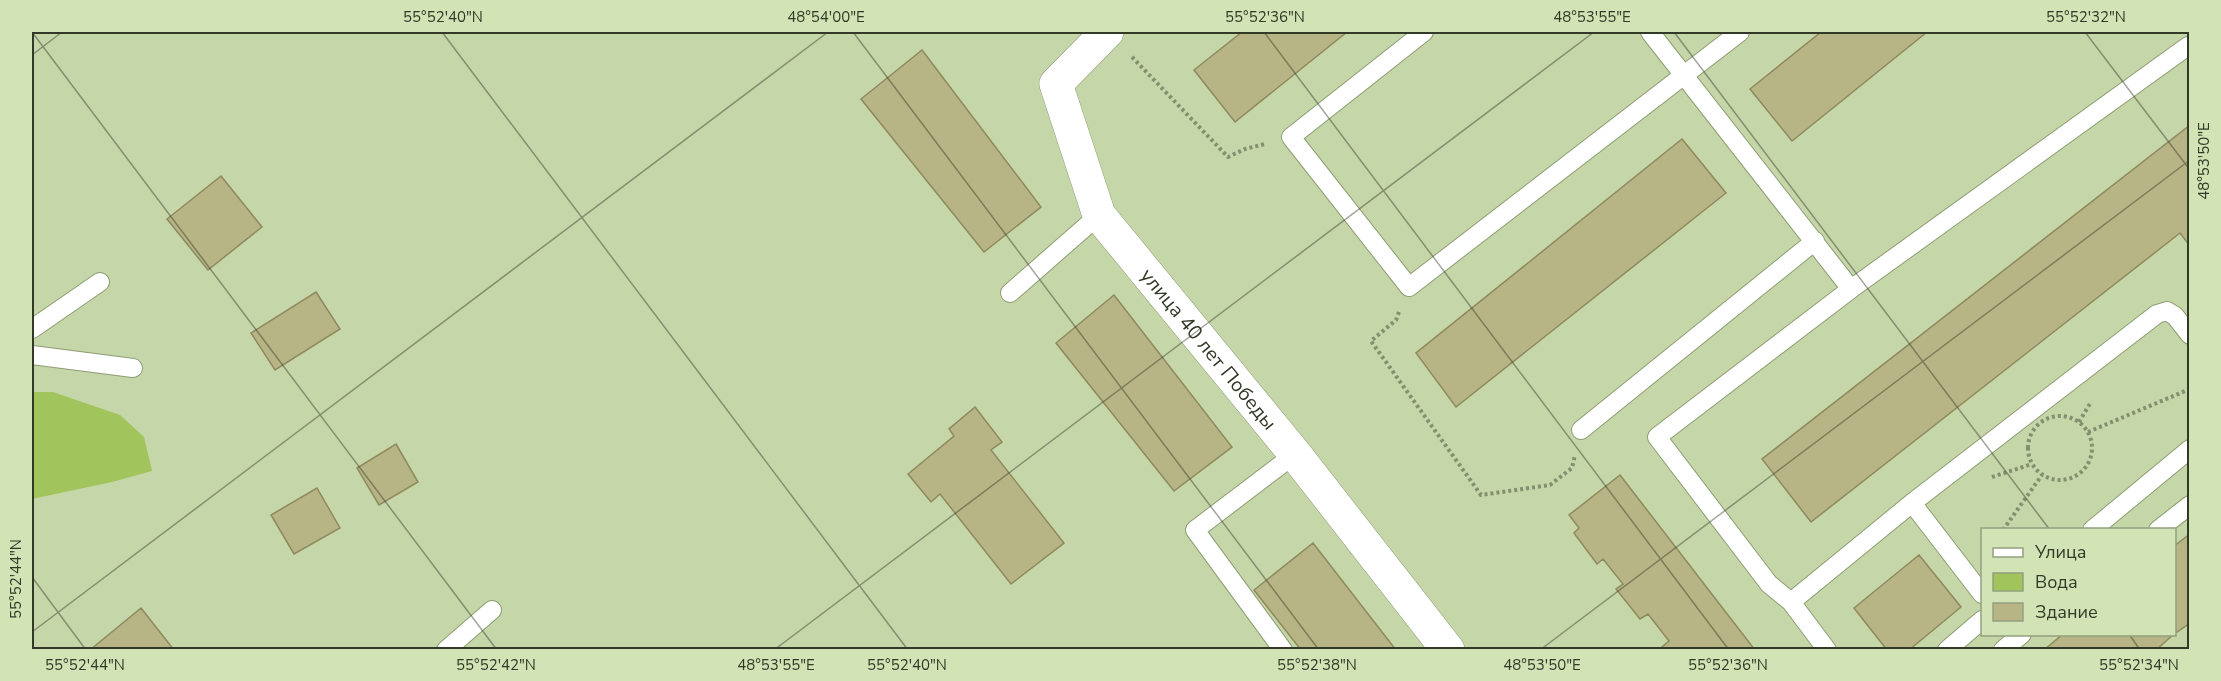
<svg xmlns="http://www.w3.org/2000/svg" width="2221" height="681" font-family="'Nunito Sans',sans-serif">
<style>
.water{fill:#a2c45d}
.building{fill:#b7b485;stroke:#8e8a5d;stroke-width:1.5}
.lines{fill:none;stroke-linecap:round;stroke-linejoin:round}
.service-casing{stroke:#8d9d72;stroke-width:20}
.minor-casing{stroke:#8d9d72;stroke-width:34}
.path{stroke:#83906f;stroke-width:4;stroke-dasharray:3 3;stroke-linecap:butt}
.service{stroke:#fff;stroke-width:18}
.minor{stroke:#fff;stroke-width:33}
.ticks{fill:none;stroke:#323927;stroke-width:1.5;stroke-opacity:0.45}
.labels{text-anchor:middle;stroke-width:4.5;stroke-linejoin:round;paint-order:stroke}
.street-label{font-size:20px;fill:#323927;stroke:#d2e4b6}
.neatline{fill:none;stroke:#323927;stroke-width:2}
.ticks-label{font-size:15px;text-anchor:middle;fill:#323927}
</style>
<rect width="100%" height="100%" fill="#c5d6a9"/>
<path class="water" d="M 32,392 L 53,392 L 120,415 L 144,437 L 152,471 L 112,482 L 32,499 Z"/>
<path class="building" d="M 1242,32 L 1347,32 L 1235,122 L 1194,70 Z
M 1821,32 L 1927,32 L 1792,141 L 1750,89 Z
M 922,50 L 1041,207 L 984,252 L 861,99 Z
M 2190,125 L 2190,246 L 2180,233 L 1811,522 L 1762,459 Z
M 1682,139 L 1726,193 L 1456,407 L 1416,353 Z
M 221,176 L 262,227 L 208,270 L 167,219 Z
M 316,292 L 340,329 L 275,370 L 251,333 Z
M 1114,295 L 1232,447 L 1174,491 L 1056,343 Z
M 975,407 L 1002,442 L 991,450 L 1064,543 L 1011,584 L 940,494 L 931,502 L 908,474 L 954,436 L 949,429 Z
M 396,444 L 418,482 L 379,505 L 357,468 Z
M 1620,475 L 1755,650 L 1664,650 L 1662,647 L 1669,641 L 1648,614 L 1640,619 L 1616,589 L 1623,584 L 1603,559 L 1597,564 L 1574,533 L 1579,528 L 1569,515 Z
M 317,488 L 340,528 L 294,554 L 271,515 Z
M 2190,534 L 2190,623 L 2174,634 L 2174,546 Z
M 1313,543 L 1396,650 L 1301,650 L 1254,590 Z
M 1919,555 L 1961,607 L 1909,650 L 1887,650 L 1854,608 Z
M 141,608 L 174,650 L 90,650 Z
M 2063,634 L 2174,634 L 2156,650 L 2044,650 Z"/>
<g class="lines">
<defs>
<path id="service" d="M 1424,32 L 1291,137 L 1409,287 L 1740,32
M 1650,32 L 1851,289
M 1010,293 L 1099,215
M 32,329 L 100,282
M 32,355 L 133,368
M 1581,430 L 1815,241
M 1912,503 L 1982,594
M 2092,530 L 2190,449
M 2158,530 L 2190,505
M 1791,602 L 1769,584 L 1657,437 L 1851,289 L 2188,46 L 2190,49
M 446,650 L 492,610
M 1283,650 L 1195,530 L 1295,454
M 1827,650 L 1791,602 L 1912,503 L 2157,314 L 2167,311 L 2175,316 L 2190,335
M 1947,650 L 1982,620
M 2003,650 L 2022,634"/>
<g id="minor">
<path id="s1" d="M 1107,32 L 1056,84 L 1099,215 L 1295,454 L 1448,650"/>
</g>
</defs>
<use href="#service" class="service-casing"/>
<use href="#minor" class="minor-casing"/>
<path class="path" d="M 1132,57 L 1228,157 L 1245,149 L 1265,144
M 1399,312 L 1396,320 L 1371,341 L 1481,495 L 1550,485 L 1572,468 L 1575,455
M2028 448a32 32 0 1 1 64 0a32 32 0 1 1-64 0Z
M 2079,422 L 2091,402
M 2088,432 L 2190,389
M 1992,477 L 2032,464
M 2003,530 L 2042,475"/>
<use href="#service" class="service"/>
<use href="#minor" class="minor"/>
</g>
<path class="ticks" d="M 32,32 L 497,650M 442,32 L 908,650M 853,32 L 1319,650M 1264,32 L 1729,650M 1674,32 L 2050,530M 2085,32 L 2190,170M 32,55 L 62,32M 32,577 L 86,650M 32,632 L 828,32M 2129,634 L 2140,650M 774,650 L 1594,32M 1540,650 L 2190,160"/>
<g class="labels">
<g class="street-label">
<text dy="7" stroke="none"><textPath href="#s1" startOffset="384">улица 40 лет Победы</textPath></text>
</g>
</g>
<rect width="2221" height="681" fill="none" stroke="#d2e4b6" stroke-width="66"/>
<rect x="1981" y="528" width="195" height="108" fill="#d2e4b6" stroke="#92a07d" stroke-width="1.5"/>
<rect x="1993" y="548" width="30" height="9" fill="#ffffff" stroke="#92a07d" stroke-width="1.5"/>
<text x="2035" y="558" font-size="18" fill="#323927">Улица</text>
<rect x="1993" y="573" width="30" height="18" fill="#a2c45d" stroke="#92a07d" stroke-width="1.5"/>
<text x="2035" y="588" font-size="18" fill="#323927">Вода</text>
<rect x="1993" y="603" width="30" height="18" fill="#b7b485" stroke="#92a07d" stroke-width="1.5"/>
<text x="2035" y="618" font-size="18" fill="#323927">Здание</text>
<rect x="33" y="33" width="2155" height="615" class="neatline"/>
<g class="ticks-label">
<text x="443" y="22">55°52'40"N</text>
<text x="826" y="22">48°54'00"E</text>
<text x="1265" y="22">55°52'36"N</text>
<text x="1592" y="22">48°53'55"E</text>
<text x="2086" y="22">55°52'32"N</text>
<text transform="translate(2204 161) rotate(-90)" y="5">48°53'50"E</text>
<text transform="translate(16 579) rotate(-90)" y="5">55°52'44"N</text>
<text x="85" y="670">55°52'44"N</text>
<text x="496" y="670">55°52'42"N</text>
<text x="776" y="670">48°53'55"E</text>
<text x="907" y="670">55°52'40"N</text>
<text x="1317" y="670">55°52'38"N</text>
<text x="1542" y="670">48°53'50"E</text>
<text x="1728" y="670">55°52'36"N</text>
<text x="2139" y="670">55°52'34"N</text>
</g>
</svg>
